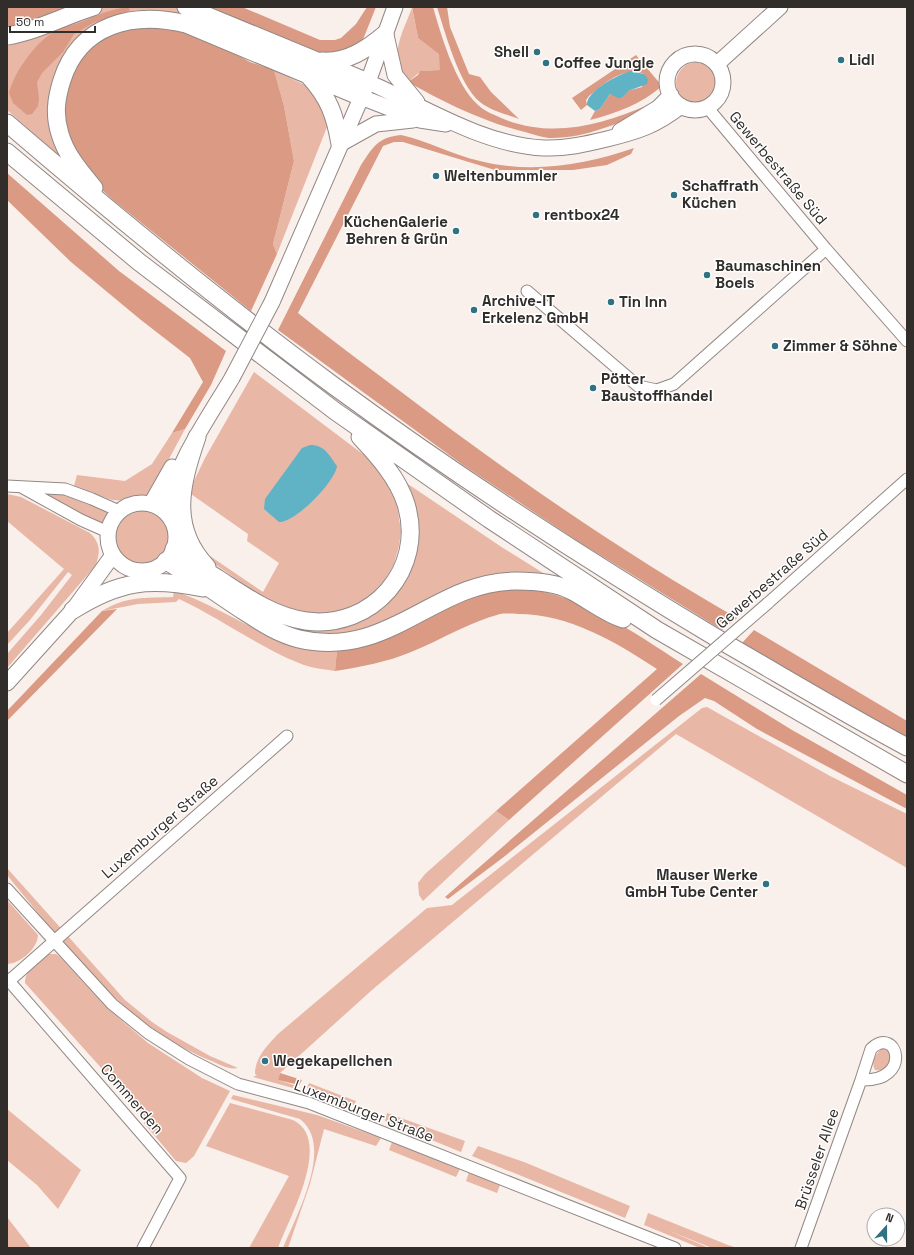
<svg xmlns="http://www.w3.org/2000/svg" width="914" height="1255" font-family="'Space Grotesk',sans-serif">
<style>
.green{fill:#e8b7a6}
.forest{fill:#da9a83}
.water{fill:#60b2c5}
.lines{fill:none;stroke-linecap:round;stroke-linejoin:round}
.minor-casing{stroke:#918885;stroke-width:13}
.major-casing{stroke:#918885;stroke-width:17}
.highway-casing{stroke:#918885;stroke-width:19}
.minor{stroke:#fff;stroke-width:11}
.major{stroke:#fff;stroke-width:15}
.highway{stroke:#fff;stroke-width:17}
.minor-bridge-casing{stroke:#918885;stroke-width:13;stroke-linecap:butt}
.major-bridge-casing{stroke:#918885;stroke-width:17;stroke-linecap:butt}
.minor-bridge{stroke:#fff;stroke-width:11}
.major-bridge{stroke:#fff;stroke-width:15}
.poi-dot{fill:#2f7383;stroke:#fff;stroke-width:1.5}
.labels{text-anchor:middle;stroke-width:3;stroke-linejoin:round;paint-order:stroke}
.poi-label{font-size:15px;font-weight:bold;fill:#302d2b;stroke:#fff;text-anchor:start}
.street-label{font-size:15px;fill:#302d2b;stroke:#fff}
</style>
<rect width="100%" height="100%" fill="#f9efeb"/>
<path class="green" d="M 100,7 L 175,7 L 206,19 L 137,10 L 103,21 L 83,33 L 64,54 L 54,79 L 65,161 L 7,110 L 7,40 Z
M 412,8 L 418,38 L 440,54 L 440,70 L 421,71 L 408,82 C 387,58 402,34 412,8 Z
M676 83a21 21 0 1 1 42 0a21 21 0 1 1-42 0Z
M 274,70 L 313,89 L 326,115 L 327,127 L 277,254 L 273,244 L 294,161 L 284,106 Z
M 254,372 L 368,458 L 388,483 L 396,499 L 401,531 L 399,546 L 394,564 L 387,578 L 367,599 L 345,610 L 311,616 L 268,601 L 206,558 L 207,554 L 263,592 L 279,563 L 247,541 L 248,534 L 191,494 L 194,481 L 205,458 Z
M 185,429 L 154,487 L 145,497 L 124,501 L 112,500 L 74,486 L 77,475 L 125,481 L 152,464 L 172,433 Z
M 396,476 L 503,548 L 556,581 L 533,578 L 342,639 L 274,626 L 232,592 L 339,625 L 409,565 Z
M 37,492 L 64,494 L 78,498 L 109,512 L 102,525 Z
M 7,494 L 21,497 L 90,533 C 101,544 100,551 96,565 L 7,668 L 7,654 L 41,615 L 72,575 L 68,572 L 30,620 L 7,645 L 7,633 L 64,569 L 7,521 Z
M114 536a28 28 0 1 1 56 0a28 28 0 1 1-56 0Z
M 174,591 C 230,609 276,652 337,650 L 335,671 C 323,669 310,668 299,663 C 257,646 220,618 179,599 L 176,602 L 138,604 L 102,611 C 126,596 145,598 173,597 Z
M 707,707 L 830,776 L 907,814 L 907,868 L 676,734 L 372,990 L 280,1073 L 278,1080 L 294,1085 L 293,1088 L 253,1077 L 257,1075 L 255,1074 C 255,1057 268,1045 278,1034 L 427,908 L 452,905 L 702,708 Z
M 496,811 L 509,820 L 423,901 L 419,895 L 418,883 L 425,874 Z
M 7,868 L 125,1000 L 152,1022 L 167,1032 L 210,1056 L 238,1068 C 228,1070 219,1064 209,1060 C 123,1025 64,944 7,875 Z
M 7,900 L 38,935 C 38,948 20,964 7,964 Z
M 48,954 L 56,954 L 60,957 L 106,1007 L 148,1043 L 202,1078 L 230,1091 L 194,1156 L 186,1163 L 176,1161 L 144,1123 L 147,1119 L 25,983 C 25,969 38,962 48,954 Z
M 881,1049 L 886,1049 L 894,1058 C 888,1065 885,1072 875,1070 C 871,1063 875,1055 881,1049 Z
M 309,1083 L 353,1100 L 356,1101 L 354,1105 L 348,1103 L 346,1106 L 313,1094 L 313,1091 L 328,1096 L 307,1088 Z
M 233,1095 L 317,1115 L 381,1138 L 376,1146 L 324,1129 L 310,1184 L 288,1248 L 283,1248 C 296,1216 335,1146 300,1119 L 231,1099 Z
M 230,1103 L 293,1120 C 334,1140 288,1220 278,1248 L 249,1248 L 289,1176 L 206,1146 Z
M 7,1109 L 81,1170 L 58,1209 L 37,1185 L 7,1160 Z
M 387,1113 L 465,1141 L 461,1152 L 385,1121 Z
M 392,1142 L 460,1169 L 456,1177 L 389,1150 Z
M 478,1146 L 524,1162 L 630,1206 L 625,1218 L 472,1156 Z
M 469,1172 L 500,1185 L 497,1193 L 466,1181 Z
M 648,1213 L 728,1245 L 737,1248 L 712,1248 L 667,1230 L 709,1248 L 700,1248 L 644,1225 Z
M 7,1217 L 31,1248 L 7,1248 Z"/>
<path class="forest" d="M 7,7 L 75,7 L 7,32 Z
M 128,7 L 130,10 L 126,13 L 95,22 L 74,34 L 63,52 L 42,73 L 37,82 L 39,99 L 38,106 L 32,114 L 27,115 L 13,103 L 9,93 C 14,72 37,40 57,30 C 66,26 77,24 86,20 C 100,14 112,9 128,7 Z
M 198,7 L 242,7 L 320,40 L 335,40 L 341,38 L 356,24 L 367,7 L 376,7 L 362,42 L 332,58 Z
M 412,7 L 433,7 C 441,35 455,83 477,104 C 485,112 495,115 506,120 C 555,138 601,125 648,105 L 650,109 C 619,123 584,139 549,138 C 541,137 533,134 525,132 C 484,122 445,103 408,82 L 418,75 L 420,71 L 440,70 L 439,54 L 418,38 Z
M 437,7 L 447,7 L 450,27 L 469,74 L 480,77 L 491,92 L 519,119 C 506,114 491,111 480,102 C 459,85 445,32 437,7 Z
M 153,22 L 212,41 L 250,62 L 274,70 L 284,106 L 294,161 L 273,244 L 277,254 L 251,311 L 113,200 L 91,180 L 67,142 L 63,92 L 74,60 L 96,40 L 122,27 Z
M 636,55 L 662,86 C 643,103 615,114 590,120 L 595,111 L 600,109 L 610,94 L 622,98 L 627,91 L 642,87 L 644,74 C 625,65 603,84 589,96 L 586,100 L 587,105 L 581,110 L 572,98 Z
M 401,135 C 428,141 453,155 480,161 C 531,174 586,165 634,148 L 631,154 L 607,165 L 573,170 L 495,170 L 403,142 L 394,142 L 383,146 L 298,313 C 330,339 363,363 396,388 C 505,471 618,550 737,618 L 722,630 L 579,542 L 463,465 L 278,330 L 361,165 C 373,147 378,137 401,135 Z
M 7,173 L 119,271 L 226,351 L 211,385 L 185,429 L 172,433 L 203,382 L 190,358 L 141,320 L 71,262 L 7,200 Z
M 522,588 C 582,595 633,632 683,664 L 509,820 L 496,811 L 657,669 C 616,642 569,614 518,614 C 513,614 506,613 500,614 C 469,622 441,640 411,652 C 387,662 361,667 335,671 L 337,650 C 392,645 424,614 473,596 C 489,591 505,589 522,588 Z
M 117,609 L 7,721 L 7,711 L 102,611 Z
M 754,630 L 907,721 L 907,739 L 742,643 Z
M 701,674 L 792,730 L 907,795 L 907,809 L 757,729 L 714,701 L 705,698 L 679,716 L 505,856 L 448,899 L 445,897 Z
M 280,1073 L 302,1080 L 299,1085 L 278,1080 Z"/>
<path class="water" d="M 631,71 L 644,74 L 648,79 L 647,84 L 628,91 L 622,98 L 618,98 L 610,94 L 600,109 L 595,111 L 587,105 C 586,91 619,74 631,71 Z
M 310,445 C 325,445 329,455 337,466 C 335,482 295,523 279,522 L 264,509 L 265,499 L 302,448 Z"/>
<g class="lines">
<defs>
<path id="minor" d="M 707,107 L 826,249 L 907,341
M 527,291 L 638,386 L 657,390 L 674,384 L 826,249
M 7,486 L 65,489 L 92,499 L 119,511
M 23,488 L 81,520 L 108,532
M 768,603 L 907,479
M 7,889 L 112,1004 L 148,1033 L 189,1059 L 238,1084 L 309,1103 L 675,1248
M 7,979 L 9,981 L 287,736
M 9,981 L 180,1178 L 143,1248
M 801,1248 L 861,1080 C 914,1082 897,1024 871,1049 L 861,1080"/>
<path id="major" d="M 386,35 L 395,75 L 417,102
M667 82a28 28 0 1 1 56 0a28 28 0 1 1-56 0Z
M 717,64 L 780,7
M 368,82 C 423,106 482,145 544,148 C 565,149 586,144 607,139 C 639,131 655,126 681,106
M 361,97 L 420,120 L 446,124
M 620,131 L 658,108 L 671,95
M 340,144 L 376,124 L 413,120
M 272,302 L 368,82 L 395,7
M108 537a34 34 0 1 1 68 0a34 34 0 1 1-68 0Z
M 151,504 L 172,467
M 166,512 C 175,464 207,420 232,378
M 7,683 L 73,610 L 113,555"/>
<path id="highway" d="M 186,7 L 368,82
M 7,36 C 37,31 64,16 93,7
M 322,61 C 347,63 367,49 385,34
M 309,76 C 329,98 335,115 340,144
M 7,123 C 113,214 221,303 334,386 C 461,479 594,565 730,646 C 789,680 847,715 907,747
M 7,152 L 139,262 L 335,411 L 489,519 L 657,630 L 907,774
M 94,188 C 80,171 66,155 60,134 C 54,115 56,99 62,80 C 80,24 133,11 186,24 L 361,97
M 197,437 C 181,484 169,527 207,567
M 174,549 C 188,560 202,569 217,578 C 245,596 272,616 306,621 C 372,630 426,569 406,504 C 398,478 378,456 360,437
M 166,561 C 193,576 219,595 245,612 C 262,623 279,634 299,639 C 389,660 434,581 516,581 C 534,581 557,583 572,591 C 589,600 605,613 623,619
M 73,610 C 119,581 149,577 203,588"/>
</defs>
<use href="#minor" class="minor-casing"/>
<use href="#major" class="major-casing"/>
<use href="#highway" class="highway-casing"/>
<use href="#minor" class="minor"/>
<use href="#major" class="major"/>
<use href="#highway" class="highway"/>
<defs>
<path id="minor-bridge" d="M 656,700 L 768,603"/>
<path id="major-bridge" d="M 232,378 L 272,302"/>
</defs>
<use href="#minor-bridge" class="minor-bridge-casing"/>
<use href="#major-bridge" class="major-bridge-casing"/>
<use href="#minor-bridge" class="minor-bridge"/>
<use href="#major-bridge" class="major-bridge"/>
</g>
<g class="poi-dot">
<circle cx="537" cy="52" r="4"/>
<circle cx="841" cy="60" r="4"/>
<circle cx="546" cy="63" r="4"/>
<circle cx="436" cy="176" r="4"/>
<circle cx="674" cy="195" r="4"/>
<circle cx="536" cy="215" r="4"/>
<circle cx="456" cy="231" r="4"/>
<circle cx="707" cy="275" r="4"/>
<circle cx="611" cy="302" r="4"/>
<circle cx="474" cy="310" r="4"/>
<circle cx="775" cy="346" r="4"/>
<circle cx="593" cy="388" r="4"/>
<circle cx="766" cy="884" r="4"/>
<circle cx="265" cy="1061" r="4"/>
</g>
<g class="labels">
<g class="poi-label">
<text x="529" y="57" text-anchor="end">Shell</text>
<text x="849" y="65">Lidl</text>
<text x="554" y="68">Coffee Jungle</text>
<text x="444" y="181">Weltenbummler</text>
<text x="682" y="191">Schaffrath<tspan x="682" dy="17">Küchen</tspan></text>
<text x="544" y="220">rentbox24</text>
<text x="448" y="227" text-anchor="end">KüchenGalerie<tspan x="448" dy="17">Behren &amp; Grün</tspan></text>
<text x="715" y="271">Baumaschinen<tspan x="715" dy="17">Boels</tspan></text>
<text x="482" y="306">Archive-IT<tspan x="482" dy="17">Erkelenz GmbH</tspan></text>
<text x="619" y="307">Tin Inn</text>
<text x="783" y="351">Zimmer &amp; Söhne</text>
<text x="601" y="384">Pötter<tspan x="601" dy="17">Baustoffhandel</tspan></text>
<text x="758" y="880" text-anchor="end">Mauser Werke<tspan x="758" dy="17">GmbH Tube Center</tspan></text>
<text x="273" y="1066">Wegekapellchen</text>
</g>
<g class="street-label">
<text transform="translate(778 168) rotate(50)" y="5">Gewerbestraße Süd</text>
<text transform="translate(772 579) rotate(-41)" y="5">Gewerbestraße Süd</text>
<text transform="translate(160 827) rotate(-41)" y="5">Luxemburger Straße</text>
<text transform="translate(132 1099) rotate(49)" y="5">Commerden</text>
<text transform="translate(364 1111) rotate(21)" y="5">Luxemburger Straße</text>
<text transform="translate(817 1159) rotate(-71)" y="5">Brüsseler Allee</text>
</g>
</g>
<rect width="914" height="1255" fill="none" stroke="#302d2b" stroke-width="16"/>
<g transform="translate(886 1227) rotate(21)"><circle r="19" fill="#ffffff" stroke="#acabaa"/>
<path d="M0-3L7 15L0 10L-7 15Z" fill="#2f7383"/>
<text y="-6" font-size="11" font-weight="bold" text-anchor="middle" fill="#302d2b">N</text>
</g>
<path d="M10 26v6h85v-6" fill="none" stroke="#302d2b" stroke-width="2"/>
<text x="16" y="26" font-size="12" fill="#302d2b" stroke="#ffffff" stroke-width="3" paint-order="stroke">50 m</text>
</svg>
